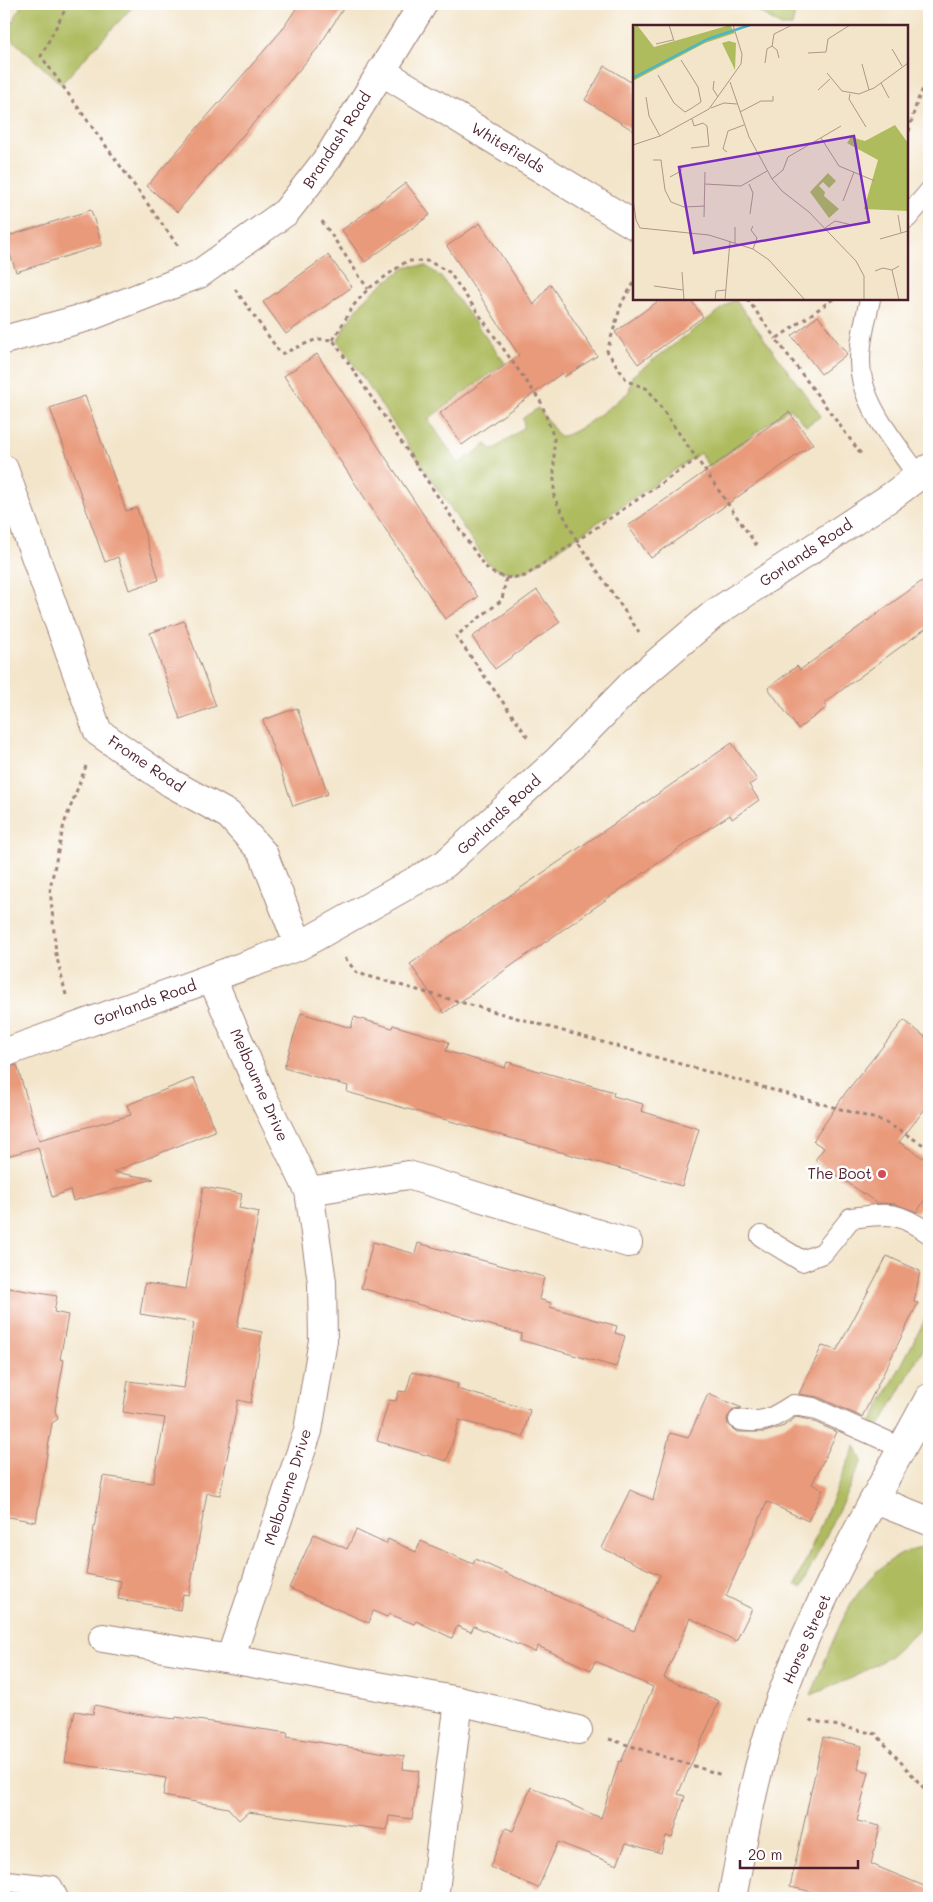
<svg xmlns="http://www.w3.org/2000/svg" width="933" height="1902" font-family="Mali,sans-serif">
<style>
.green{fill:#aebc5e;stroke:#7c6e44}
.building{fill:#e99a7a}
.lines{fill:none;stroke-linecap:round;stroke-linejoin:round}
.service-casing{stroke:#9e827a;stroke-width:22}
.minor-casing{stroke:#9e827a;stroke-width:30}
.secondary-casing{stroke:#9e827a;stroke-width:30}
.path{stroke:#9e827a;stroke-width:3;stroke-dasharray:4 4;stroke-linecap:butt}
.service{stroke:#fff;stroke-width:20}
.minor{stroke:#fff;stroke-width:28}
.secondary{stroke:#fff;stroke-width:28}
.poi-dot{fill:#d1495b;stroke:#fff;stroke-width:2}
.labels{text-anchor:middle;stroke-width:5;stroke-linejoin:round;paint-order:stroke}
.street-label{font-size:15px;fill:#4a1f2b;stroke:#fff}
.poi-label{font-size:15px;fill:#4a1f2b;stroke:#fff;text-anchor:end}
.inset-river{fill:none;stroke:#4ab6c7;stroke-width:2.5}
.inset-road{fill:none;stroke:#af968a;stroke-width:1}
.view{fill:#7b2cbf;fill-opacity:0.15;stroke:#7b2cbf;stroke-width:2.5}
.inset-edge{fill:none;stroke:#4a1f2b;stroke-width:2.5}
</style>
<rect width="100%" height="100%" fill="#fff"/>
<filter id="ink" filterUnits="userSpaceOnUse"><feTurbulence type="fractalNoise" baseFrequency=".02" numOctaves="2"/><feDisplacementMap in="SourceGraphic" scale="10" xChannelSelector="R" yChannelSelector="G"/><feConvolveMatrix kernelMatrix="1 2 1 2 8 2 1 2 1" color-interpolation-filters="sRGB"/></filter>
<filter id="wash" filterUnits="userSpaceOnUse"><feTurbulence type="fractalNoise" baseFrequency=".0096" numOctaves="4" result="noise"/><feDisplacementMap in="SourceGraphic" scale="20" xChannelSelector="R" yChannelSelector="G"/><feGaussianBlur stdDeviation="1.12" result="paint"/><feColorMatrix in="noise" values="0 0 0 0 0 0 0 0 0 0 0 0 0 0 0 0 0 1.4 0 .05"/><feComposite in="paint" operator="in"/></filter>
<g filter="url(#wash)">
<rect width="100%" height="100%" fill="#f3e5ca"/>
<path class="green" d="M 22,4 L 135,4 L 61,84 L 6,34 Z
M 747,4 L 797,4 L 792,26 L 781,26 Z
M 408,266 L 426,266 L 440,276 L 505,363 L 428,419 L 459,464 L 486,444 L 493,450 L 524,427 L 523,418 L 538,408 L 559,436 C 572,439 617,401 629,392 L 632,376 L 735,299 L 821,416 L 806,426 L 790,408 L 709,467 L 700,453 L 525,572 C 508,573 499,573 486,561 L 338,341 C 356,302 373,290 408,266 Z
M 929,1312 L 929,1339 L 877,1431 L 869,1427 Z
M 855,1446 L 862,1461 L 801,1588 L 795,1585 Z
M 921,1548 L 929,1549 L 929,1620 L 889,1657 L 852,1678 L 811,1695 C 832,1647 849,1581 900,1555 C 906,1551 914,1550 921,1548 Z"/>
<g id="blocks">
<path class="building" d="M 299,4 L 346,4 L 318,48 L 177,212 L 147,186 L 282,30 Z
M 605,66 L 634,84 L 634,131 L 585,100 Z
M 406,183 L 430,215 L 365,262 L 342,230 Z
M 91,210 L 102,245 L 16,272 L 5,237 Z
M 480,223 L 534,305 L 550,284 L 597,356 L 564,377 L 562,373 L 462,445 L 440,413 L 519,355 L 447,246 Z
M 328,255 L 352,287 L 286,334 L 263,302 Z
M 661,299 L 690,299 L 703,317 L 638,364 L 615,332 Z
M 818,316 L 847,354 L 821,374 L 792,336 Z
M 317,354 L 478,597 L 445,619 L 284,376 Z
M 85,396 L 126,511 L 137,508 L 159,580 L 129,590 L 118,557 L 105,562 L 50,408 Z
M 789,412 L 813,444 L 651,558 L 628,526 Z
M 929,576 L 929,626 L 824,703 L 827,707 L 798,729 L 768,688 L 797,666 L 800,670 Z
M 537,590 L 560,622 L 495,669 L 472,637 Z
M 184,621 L 216,706 L 180,719 L 150,633 Z
M 297,708 L 328,794 L 293,806 L 263,720 Z
M 732,743 L 757,780 L 749,785 L 759,800 L 732,819 L 730,815 L 691,840 L 444,1013 L 410,964 Z
M 301,1013 L 351,1028 L 354,1017 L 392,1028 L 393,1025 L 449,1042 L 446,1051 L 505,1068 L 507,1062 L 614,1092 L 613,1096 L 643,1104 L 641,1111 L 699,1129 L 682,1186 L 347,1092 L 348,1086 L 284,1068 Z
M 904,1020 L 929,1040 L 929,1104 L 899,1142 L 929,1162 L 929,1193 L 917,1212 L 895,1204 L 877,1203 L 815,1160 L 824,1148 L 813,1141 L 846,1092 Z
M 17,1065 L 39,1140 L 131,1115 L 127,1105 L 194,1078 L 215,1131 L 113,1172 L 154,1179 L 73,1201 L 70,1190 L 52,1197 L 38,1147 L 4,1157 L 4,1068 Z
M 203,1187 L 242,1194 L 239,1208 L 259,1212 L 237,1327 L 262,1332 L 251,1403 L 238,1400 L 220,1495 L 207,1493 L 189,1595 L 183,1594 L 180,1610 L 118,1599 L 121,1581 L 86,1574 L 103,1476 L 153,1483 L 165,1418 L 123,1412 L 128,1381 L 184,1388 L 194,1323 L 140,1314 L 145,1283 L 186,1289 Z
M 373,1242 L 415,1254 L 418,1243 L 544,1277 L 539,1299 L 551,1303 L 550,1307 L 617,1326 L 615,1333 L 625,1336 L 616,1367 L 520,1340 L 522,1334 L 361,1288 Z
M 887,1256 L 920,1271 L 914,1302 L 918,1303 L 862,1417 L 818,1397 L 799,1394 L 822,1346 L 837,1350 Z
M 9,1288 L 57,1296 L 54,1312 L 68,1315 L 60,1359 L 64,1360 L 55,1411 L 58,1419 L 52,1423 L 36,1522 L 4,1516 L 4,1300 L 7,1300 Z
M 412,1372 L 458,1384 L 457,1389 L 530,1410 L 523,1437 L 459,1420 L 447,1461 L 377,1441 L 389,1400 L 396,1401 L 399,1391 L 406,1392 Z
M 708,1394 L 742,1408 L 734,1409 L 727,1418 L 728,1425 L 737,1432 L 765,1432 L 784,1426 L 796,1417 L 810,1420 L 837,1432 L 812,1484 L 823,1490 L 808,1521 L 767,1502 L 726,1596 L 752,1609 L 736,1641 L 690,1618 L 664,1678 L 719,1701 L 678,1794 L 685,1796 L 672,1838 L 666,1836 L 661,1853 L 626,1843 L 617,1865 L 558,1842 L 538,1888 L 490,1867 L 506,1828 L 513,1831 L 531,1787 L 601,1818 L 619,1761 L 621,1762 L 653,1687 L 595,1661 L 591,1670 L 538,1646 L 535,1652 L 474,1626 L 471,1632 L 457,1626 L 452,1638 L 416,1621 L 414,1624 L 389,1614 L 387,1617 L 373,1611 L 369,1623 L 289,1588 L 314,1534 L 347,1549 L 356,1530 L 386,1544 L 388,1539 L 416,1552 L 421,1541 L 473,1564 L 475,1559 L 634,1631 L 660,1575 L 602,1548 L 630,1490 L 653,1500 L 670,1433 L 688,1438 Z
M 95,1705 L 136,1714 L 175,1719 L 176,1717 L 288,1733 L 287,1737 L 404,1756 L 403,1769 L 419,1771 L 412,1819 L 389,1816 L 387,1830 L 248,1812 L 239,1820 L 228,1808 L 163,1796 L 166,1778 L 65,1762 L 75,1711 L 93,1714 Z
M 823,1737 L 862,1746 L 858,1769 L 869,1772 L 857,1821 L 880,1826 L 871,1864 L 929,1888 L 929,1898 L 841,1898 L 790,1887 Z"/>
</g>
</g>
<g filter="url(#ink)">
<use href="#blocks" fill-opacity="0" stroke="#9e827a" stroke-width="1"/>
<g class="lines">
<defs>
<path id="service" d="M 907,218 L 929,192
M 870,299 C 865,323 856,354 862,379 C 869,414 898,446 918,476
M 761,1236 L 802,1261 L 823,1253 L 851,1218 C 891,1213 895,1211 929,1233
M 739,1420 C 764,1424 773,1418 793,1405 L 813,1408 L 902,1448
M 7,1881 L 52,1886 L 58,1898"/>
<path id="minor" d="M 381,71 L 634,225
M 4,340 L 91,316 L 199,274 L 286,212 L 328,158 L 423,4
M 4,469 L 98,732 L 171,783 L 229,815 L 263,853 L 299,946
M 212,978 L 261,1093 L 309,1191 L 322,1282 L 323,1340 L 308,1431 L 230,1659
M 4,1053 L 299,946 L 445,864 L 559,759 L 633,683 L 715,613 L 892,496 L 929,468
M 309,1191 L 408,1175 L 628,1243
M 875,1500 L 929,1521
M 103,1638 L 230,1659 L 459,1701 L 578,1730
M 434,1898 L 459,1701"/>
<path id="secondary" d="M 732,1898 C 744,1836 754,1774 775,1714 C 812,1606 875,1499 929,1398"/>
</defs>
<use href="#service" class="service-casing"/>
<use href="#minor" class="minor-casing"/>
<use href="#secondary" class="secondary-casing"/>
<path class="path" d="M 68,4 L 41,56 L 178,246
M 907,139 C 912,121 916,95 929,81
M 322,221 L 368,289
M 634,283 L 622,302 L 607,351 L 627,381 L 648,389 L 697,459
M 235,289 L 281,354 L 317,339 L 333,340 L 483,564 L 491,572 L 506,578 L 502,600 L 456,636 L 529,739
M 747,299 L 776,339
M 833,299 L 776,339 L 861,454
M 333,340 L 354,305 L 368,289 L 407,261 L 428,261 L 449,272 L 541,402 L 554,438 L 554,497 L 577,541 L 639,632
M 506,578 L 525,576 L 697,459 L 757,546
M 345,958 L 357,973 L 883,1121 L 929,1148
M 66,995 L 56,954 L 50,888 L 64,824 L 86,766
M 810,1720 L 876,1734 L 929,1794
M 609,1739 L 722,1775"/>
<use href="#service" class="service"/>
<use href="#minor" class="minor"/>
<use href="#secondary" class="secondary"/>
</g>
</g>
<circle class="poi-dot" cx="882" cy="1174" r="5"/>
<g class="labels">
<g class="street-label">
<text transform="translate(337 140) rotate(-57)" y="5">Brandash Road</text>
<text transform="translate(508 148) rotate(31)" y="5">Whitefields</text>
<text transform="translate(806 553) rotate(-34)" y="5">Gorlands Road</text>
<text transform="translate(146 764) rotate(34)" y="5">Frome Road</text>
<text transform="translate(499 815) rotate(-43)" y="5">Gorlands Road</text>
<text transform="translate(145 1003) rotate(-20)" y="5">Gorlands Road</text>
<text transform="translate(259 1085) rotate(66)" y="5">Melbourne Drive</text>
<text transform="translate(288 1487) rotate(-72)" y="5">Melbourne Drive</text>
<text transform="translate(807 1639) rotate(-66)" y="5">Horse Street</text>
</g>
<g class="poi-label">
<text x="872" y="1179">The Boot</text>
</g>
</g>
<g transform="translate(633 25)">
<rect width="275" height="275" fill="#f3e5ca"/>
<path d="M 4,0 L 21,22 L 97,0 L 102,8 L 72,18 L 0,56 L 0,3 ZM 96,16 L 103,18 L 102,45 L 89,18 ZM 262,100 L 275,118 L 275,186 L 231,184 L 245,135 L 214,118 L 218,112 L 232,116 ZM 195,148 L 203,156 L 196,163 L 190,157 L 186,161 L 192,167 L 191,171 L 206,184 L 196,193 L 177,167 Z" fill="#aebc5e"/>
<path class="inset-river" d="M 0,53 L 75,14 L 117,0"/>
<path class="inset-road" d="M 36,0 L 41,16M 23,19 L 40,15M 139,22 L 141,9 L 159,0M 259,24 L 269,41M 175,28 L 193,27 L 195,14 L 217,0M 132,38 L 134,24 L 139,21 L 144,25 L 146,33M 229,39 L 236,65M 194,48 L 209,66 L 226,69 L 241,63 L 275,38M 25,50 L 41,78 L 52,87 L 59,83 L 68,77 L 65,62 L 48,35M 81,56 L 80,64 L 85,72M 97,57 L 116,112 L 139,154 L 149,166 L 176,187 L 223,236 L 231,251 L 231,275M 248,58 L 256,73M 185,65 L 197,54M 217,69 L 216,74 L 233,102M 13,72 L 16,91 L 27,111M 78,83 L 91,78 L 104,79M 107,87 L 128,76 L 140,76 L 140,71M 188,113 L 206,141 L 242,156M 0,120 L 27,111 L 76,84 L 108,39 L 109,29 L 100,0M 58,123 L 76,121 L 74,101 L 70,98 L 61,101 L 59,94M 94,127 L 90,124 L 95,106 L 111,100M 20,135 L 28,135 L 32,165 L 38,177 L 51,182 L 72,181M 37,152 L 48,146 L 48,142M 139,154 L 150,145 L 155,132 L 208,101M 72,159 L 108,161 L 134,146M 116,159 L 120,168 L 117,189M 0,174 L 3,195 L 7,203 L 76,210 L 120,224 L 136,235 L 172,275M 210,176 L 221,147M 265,190 L 268,208M 71,192 L 72,147M 120,201 L 118,205 L 124,213 L 120,224M 102,202 L 102,218M 192,203 L 202,196 L 219,200M 247,214 L 275,206M 266,241 L 259,245 L 266,275M 242,246 L 250,243 L 259,245M 49,247 L 51,275M 21,261 L 50,265M 82,275 L 83,266 L 93,265M 92,275 L 97,216"/>
<path class="view" d="M 221,111 L 236,197 L 61,228 L 46,142 Z"/>
<rect width="275" height="275" class="inset-edge"/>
</g>
<rect width="933" height="1902" fill="none" stroke="#fff" stroke-width="20"/>
<path d="M740 1860v8h118v-8" fill="none" stroke="#4a1f2b" stroke-width="2.5"/>
<text x="748" y="1860" font-size="15" fill="#4a1f2b" stroke="#ffffff" stroke-width="4" paint-order="stroke">20 m</text>
</svg>
